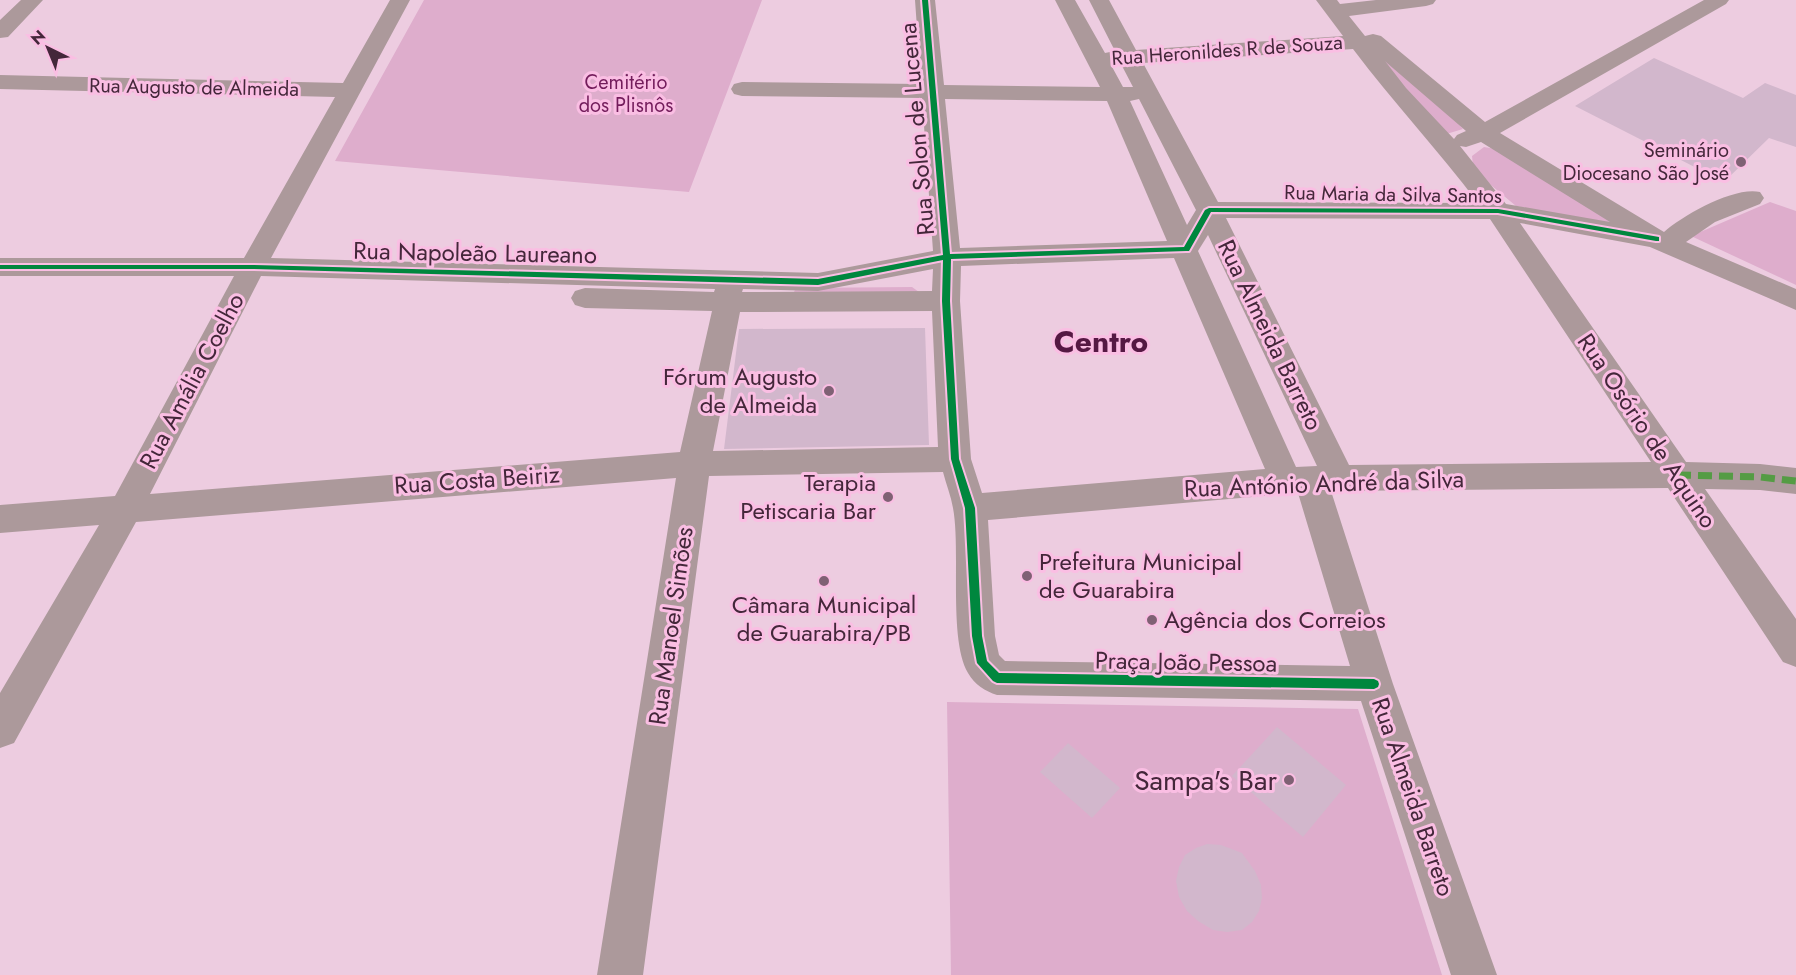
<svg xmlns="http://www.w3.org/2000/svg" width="1796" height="975" font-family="Jost,sans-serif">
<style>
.green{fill:#deadcc}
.building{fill:#d2b7cc}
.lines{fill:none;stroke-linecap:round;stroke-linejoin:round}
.minor{fill:#ac999b;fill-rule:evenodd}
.quiet{stroke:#549c44;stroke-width:7;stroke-dasharray:14 7;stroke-linecap:butt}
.cycleway-casing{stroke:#fabee3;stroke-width:4}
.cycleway{fill:#00873e;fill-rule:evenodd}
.poi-dot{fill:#7f6174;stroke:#fabee3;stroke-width:2}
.labels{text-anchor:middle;stroke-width:6;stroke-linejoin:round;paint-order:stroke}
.far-street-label{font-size:20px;fill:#44273a;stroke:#fabee3}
.far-park-label{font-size:20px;fill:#731c5b;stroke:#fabee3}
.far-poi-label{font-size:20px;fill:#44273a;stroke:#fabee3;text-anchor:end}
.street-label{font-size:24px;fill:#44273a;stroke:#fabee3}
.poi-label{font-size:24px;fill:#44273a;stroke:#fabee3;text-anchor:end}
.near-poi-label{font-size:28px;fill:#44273a;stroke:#fabee3;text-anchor:end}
.district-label{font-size:30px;font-weight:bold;fill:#551843;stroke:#fabee3}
</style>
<rect width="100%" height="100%" fill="#edcce0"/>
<path class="green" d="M 424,0 L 762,0 L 689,192 L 335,161 Z
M 1368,43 L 1438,101 L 1463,129 L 1443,135 Z
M 1484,147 L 1496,149 L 1623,228 L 1516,206 L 1486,181 L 1473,166 L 1472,156 Z
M 1770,202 L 1796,211 L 1796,285 L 1691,236 Z
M 912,287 L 919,292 L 795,293 L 794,291 L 798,288 Z
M 947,702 L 1358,709 L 1442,975 L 951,975 Z"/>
<path class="building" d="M 1654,58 L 1743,98 L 1765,83 L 1796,95 L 1796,147 L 1769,138 L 1724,182 L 1575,106 Z
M 925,328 L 929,445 L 724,449 L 739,329 Z
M 1277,727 L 1346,785 L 1303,837 L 1232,776 Z
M 1068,743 L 1120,788 L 1092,818 L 1040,772 Z
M 1207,844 L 1221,845 L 1242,853 L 1255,871 L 1261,885 L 1262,898 L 1259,911 L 1252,922 L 1242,930 L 1227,932 L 1213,930 L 1198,921 L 1187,911 L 1179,897 L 1176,881 L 1179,867 L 1185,855 L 1196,848 Z"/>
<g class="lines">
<path class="minor" d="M 21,0 L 43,0 L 8,37 L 0,38 L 0,20 Z
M 390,0 L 410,0 L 271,258 L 818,273 L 933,251 L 922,98 L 742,96 L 734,94 L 731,89 L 734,84 L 742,82 L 921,84 L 915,0 L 935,0 L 944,85 L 1100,87 L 1055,0 L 1075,0 L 1105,53 L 1115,51 L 1089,0 L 1109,0 L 1136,50 L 1343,36 L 1316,0 L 1337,0 L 1340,4 L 1376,0 L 1436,0 L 1433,4 L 1426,6 L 1349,16 L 1365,36 L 1373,34 L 1381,36 L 1485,122 L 1704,0 L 1729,0 L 1726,4 L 1500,133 L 1664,232 C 1683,215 1735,186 1760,192 L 1764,198 L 1760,204 L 1715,222 L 1686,242 L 1796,289 L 1796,310 L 1650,247 L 1520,223 L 1686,462 L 1760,464 L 1796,468 L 1796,494 L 1760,490 L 1705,489 L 1796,619 L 1796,667 L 1783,662 L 1668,488 L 1331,491 L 1393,684 L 1497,975 L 1451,975 L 1361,701 L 997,695 C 985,691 975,685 968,673 C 948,639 961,550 953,508 C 951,496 946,484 943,472 L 709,476 L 643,975 L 597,975 L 676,478 L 136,522 L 14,743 L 0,748 L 0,693 L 99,525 L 0,533 L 0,505 L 115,496 L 234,276 L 0,276 L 0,258 L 244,258 L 335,97 L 0,89 L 0,75 L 343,83 ZM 1353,49 C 1393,102 1438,150 1478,203 L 1218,202 L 1143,63 ZM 1385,61 L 1387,63 L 1466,131 L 1457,135 L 1454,139 L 1406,88 ZM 1121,64 L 1133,87 L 1123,87 L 1111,65 ZM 945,99 L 1107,101 L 1167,241 L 960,248 ZM 1139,99 L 1196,210 L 1187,225 L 1130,101 ZM 1481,142 L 1610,222 L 1506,204 L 1460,146 L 1466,147 ZM 1226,218 L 1490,219 L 1651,462 L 1349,465 ZM 1208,235 L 1317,466 L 1296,467 L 1198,251 ZM 1174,258 L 1265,469 L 982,493 L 971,459 L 960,301 L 961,266 ZM 933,269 L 932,291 L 742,292 L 743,289 L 818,291 ZM 261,276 L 715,289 L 714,292 L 585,288 L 575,291 L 571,298 L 575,305 L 585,308 L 712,311 L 680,452 L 150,494 ZM 932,311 L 938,447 L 713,451 L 740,312 ZM 1298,493 L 1350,666 L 1005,661 L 999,655 L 995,636 L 988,520 Z"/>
<path class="quiet" d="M 1677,475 L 1760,477 L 1796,481"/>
<defs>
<path id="cycleway" d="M 922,0 L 928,0 L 950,254 L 1184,247 L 1205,210 L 1209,208 L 1498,209 L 1659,237 L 1659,241 L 1656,241 L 1498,213 L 1211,212 L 1189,251 L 1186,251 L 951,259 L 950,301 L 959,459 L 975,508 L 982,636 L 987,661 L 999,673 L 1374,679 L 1378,681 L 1379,684 L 1378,687 L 1374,689 L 997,683 L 993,681 L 977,663 L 972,636 L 965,508 L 951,459 L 942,301 L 943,260 L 818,285 L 252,269 L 0,269 L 0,265 L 252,265 L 818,279 L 943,255 Z"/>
</defs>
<use href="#cycleway" class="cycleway-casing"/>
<use href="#cycleway" class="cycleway"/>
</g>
<g class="poi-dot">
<circle cx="1741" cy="162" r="6"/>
<circle cx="829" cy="391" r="6"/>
<circle cx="888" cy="497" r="6"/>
<circle cx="1027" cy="576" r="6"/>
<circle cx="824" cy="581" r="6"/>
<circle cx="1152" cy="620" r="6"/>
<circle cx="1289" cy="780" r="6"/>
</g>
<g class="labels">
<g class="far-street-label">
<text transform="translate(1227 50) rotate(-4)" y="7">Rua Heronildes R de Souza</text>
<text transform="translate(194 87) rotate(1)" y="7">Rua Augusto de Almeida</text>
<text transform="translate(1393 194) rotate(1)" y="7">Rua Maria da Silva Santos</text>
</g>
<g class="far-park-label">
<text x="626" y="89">Cemitério<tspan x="626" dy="23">dos Plisnôs</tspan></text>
</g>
<g class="far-poi-label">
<text x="1729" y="157">Seminário<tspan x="1729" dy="23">Diocesano São José</tspan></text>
</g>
<g class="street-label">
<text transform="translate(917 129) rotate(-95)" y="8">Rua Solon de Lucena</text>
<text transform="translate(475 253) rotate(1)" y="8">Rua Napoleão Laureano</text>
<text transform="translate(1270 335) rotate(64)" y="8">Rua Almeida Barreto</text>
<text transform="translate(192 381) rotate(-62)" y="8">Rua Amália Coelho</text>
<text transform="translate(1647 431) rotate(56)" y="8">Rua Osório de Aquino</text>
<text transform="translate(477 480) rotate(-4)" y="8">Rua Costa Beiriz</text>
<text transform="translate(1324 484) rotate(-2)" y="8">Rua António André da Silva</text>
<text transform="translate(671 626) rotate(-82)" y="8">Rua Manoel Simões</text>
<text transform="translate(1186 662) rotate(1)" y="8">Praça João Pessoa</text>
<text transform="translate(1413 797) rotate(71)" y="8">Rua Almeida Barreto</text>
</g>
<g class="poi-label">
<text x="817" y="385">Fórum Augusto<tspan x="817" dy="28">de Almeida</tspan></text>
<text x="876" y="491">Terapia<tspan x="876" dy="28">Petiscaria Bar</tspan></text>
<text x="1039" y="570" text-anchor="start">Prefeitura Municipal<tspan x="1039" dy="28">de Guarabira</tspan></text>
<text x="824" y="613" text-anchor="middle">Câmara Municipal<tspan x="824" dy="28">de Guarabira/PB</tspan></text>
<text x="1164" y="628" text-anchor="start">Agência dos Correios</text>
</g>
<g class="near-poi-label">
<text x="1277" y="790">Sampa's Bar</text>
</g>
<g class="district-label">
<text x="1101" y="352">Centro</text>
</g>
</g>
<g transform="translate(48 48) rotate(317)" stroke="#fabee3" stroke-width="4.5" paint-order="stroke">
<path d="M0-4.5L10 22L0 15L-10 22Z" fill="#44273a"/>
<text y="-9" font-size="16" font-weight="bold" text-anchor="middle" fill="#44273a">N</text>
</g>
</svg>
